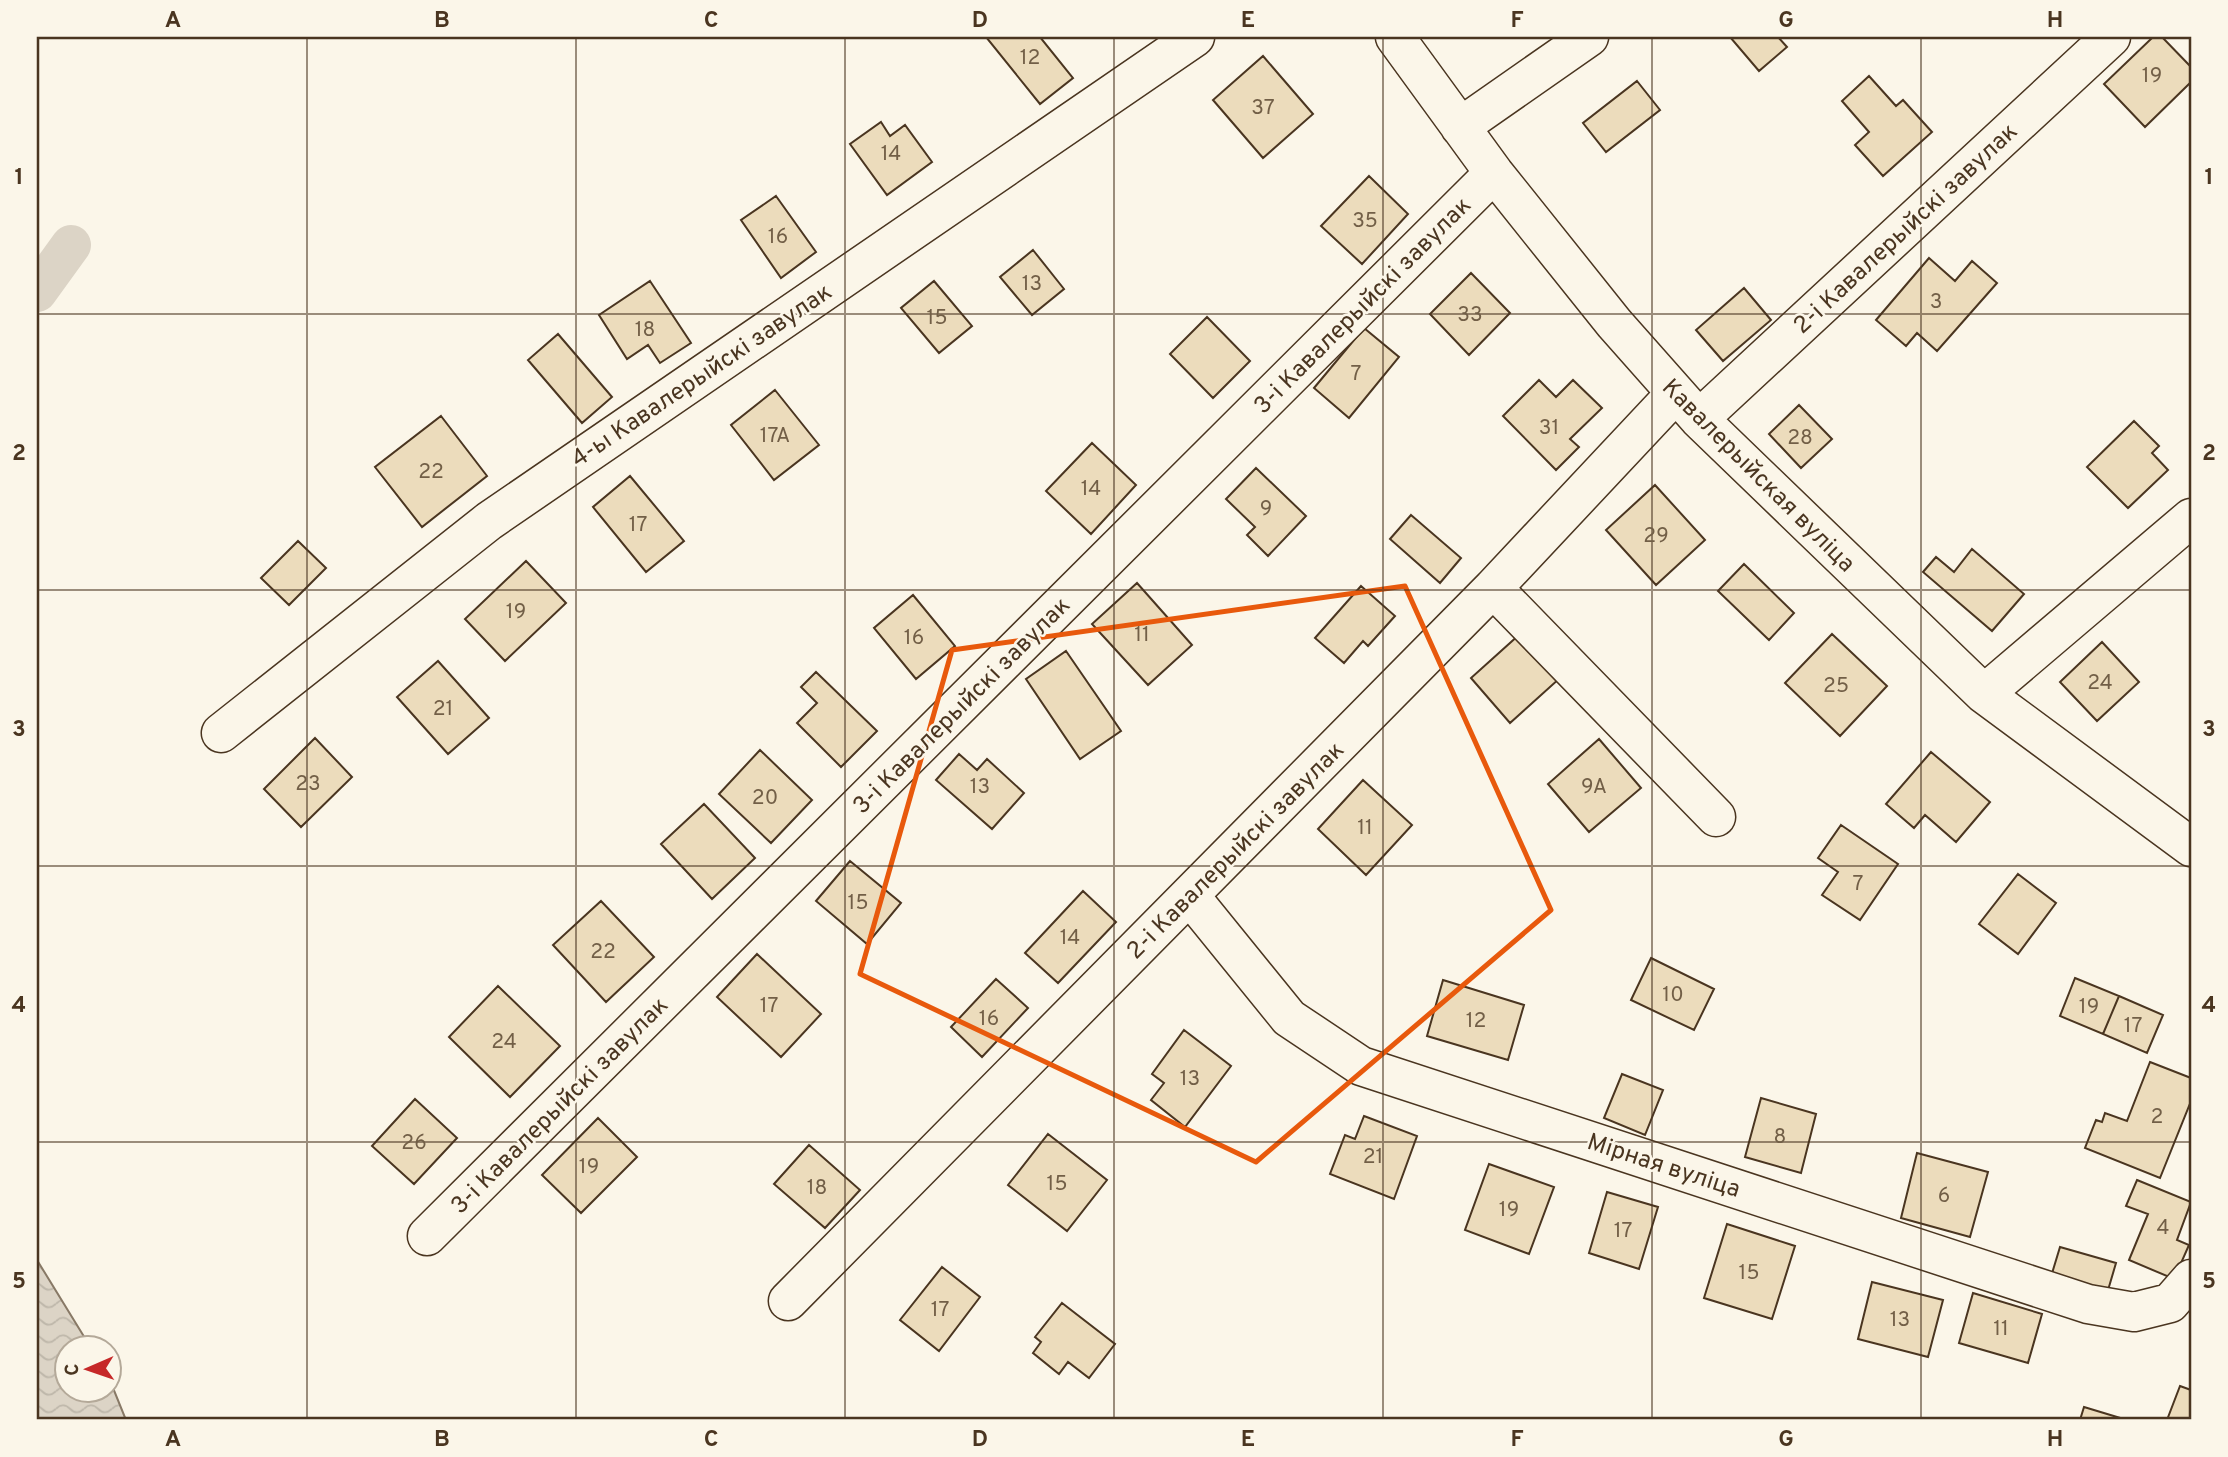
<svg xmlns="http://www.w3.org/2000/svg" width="2228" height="1457" font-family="Overpass,sans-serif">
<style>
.water{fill:url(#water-waves);stroke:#887966;stroke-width:2}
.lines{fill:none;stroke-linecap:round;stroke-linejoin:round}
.canal{stroke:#dcd4c6;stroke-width:40}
.building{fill:#ecdcbc;stroke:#4a3520;stroke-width:2}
.minor-casing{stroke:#4a3520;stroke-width:41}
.minor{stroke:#fbf6e9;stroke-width:38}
.marked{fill:none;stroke:#e8590c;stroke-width:5;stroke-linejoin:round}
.grid{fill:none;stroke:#4a3520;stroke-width:2;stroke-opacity:0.55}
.labels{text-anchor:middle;stroke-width:5;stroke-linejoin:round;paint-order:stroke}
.number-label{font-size:21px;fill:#725f47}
.street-label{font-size:24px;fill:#4a3520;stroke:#fbf6e9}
.neatline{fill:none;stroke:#4a3520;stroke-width:2.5}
.grid-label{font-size:23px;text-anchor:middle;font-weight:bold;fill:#4a3520}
</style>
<defs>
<pattern id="water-waves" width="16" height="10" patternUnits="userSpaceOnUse" patternTransform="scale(1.75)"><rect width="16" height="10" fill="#dcd4c6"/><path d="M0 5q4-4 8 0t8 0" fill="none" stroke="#beb7aa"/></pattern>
</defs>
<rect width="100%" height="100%" fill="#fbf6e9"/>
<path class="water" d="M 37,1260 L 91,1348 L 66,1348 L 66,1390 L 108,1390 L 109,1378 L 126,1420 L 37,1420 Z"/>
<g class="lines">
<path class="canal" d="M 37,292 L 71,245"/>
</g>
<path class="building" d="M 986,37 L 1040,37 L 1073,78 L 1040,104 Z
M 1730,37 L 1778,37 L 1787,47 L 1759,71 Z
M 2153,37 L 2162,37 L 2191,67 L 2191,82 L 2145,127 L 2104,84 Z
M 1263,56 L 1313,114 L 1263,158 L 1213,100 Z
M 1869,76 L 1896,106 L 1903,100 L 1932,132 L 1883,176 L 1855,145 L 1869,132 L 1842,101 Z
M 1637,81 L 1660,110 L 1606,152 L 1583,123 Z
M 881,122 L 890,136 L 905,125 L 932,162 L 887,195 L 850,144 Z
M 1369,176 L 1408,214 L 1362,264 L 1321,226 Z
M 776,196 L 816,252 L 781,278 L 741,220 Z
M 1033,250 L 1064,289 L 1032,315 L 1000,277 Z
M 1929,258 L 1955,281 L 1972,261 L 1997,283 L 1937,351 L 1917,333 L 1906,346 L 1876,320 Z
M 1471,273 L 1510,313 L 1469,355 L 1430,314 Z
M 650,281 L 691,343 L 660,363 L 648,345 L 627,359 L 599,315 Z
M 934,281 L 972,326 L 939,353 L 901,308 Z
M 1744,288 L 1771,320 L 1723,361 L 1696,330 Z
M 1207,317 L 1250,361 L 1213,398 L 1170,354 Z
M 1364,328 L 1399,357 L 1349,418 L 1314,388 Z
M 558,334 L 612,397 L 582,423 L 528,360 Z
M 1539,380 L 1556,397 L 1573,380 L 1602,408 L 1570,439 L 1579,447 L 1556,470 L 1503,416 Z
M 775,390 L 819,445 L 774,480 L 731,425 Z
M 1799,405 L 1832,439 L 1801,468 L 1769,434 Z
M 441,416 L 487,476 L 422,527 L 375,467 Z
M 2134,421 L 2159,446 L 2152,453 L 2168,470 L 2128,508 L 2087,467 Z
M 1092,443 L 1136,485 L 1091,534 L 1046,491 Z
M 1256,468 L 1306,516 L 1268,556 L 1247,535 L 1255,527 L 1226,499 Z
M 630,476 L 684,541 L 646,572 L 593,507 Z
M 1655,485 L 1705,540 L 1656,585 L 1606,530 Z
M 1411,515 L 1461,558 L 1440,583 L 1390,539 Z
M 298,541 L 326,568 L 289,605 L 261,578 Z
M 1972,549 L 2024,594 L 1992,631 L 1923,572 L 1936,557 L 1954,572 Z
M 526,561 L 566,603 L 505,661 L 465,619 Z
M 1744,564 L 1794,613 L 1769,640 L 1718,591 Z
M 1137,583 L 1192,645 L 1148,685 L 1092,624 Z
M 1361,586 L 1395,616 L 1368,646 L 1363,641 L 1344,663 L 1315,638 Z
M 913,595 L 955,646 L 916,679 L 874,628 Z
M 1520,634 L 1560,678 L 1510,723 L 1471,678 Z
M 1832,634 L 1887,686 L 1840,736 L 1785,683 Z
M 2102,642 L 2139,682 L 2097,721 L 2060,682 Z
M 1066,651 L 1121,731 L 1080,759 L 1026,679 Z
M 438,661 L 489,718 L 448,754 L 397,697 Z
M 816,672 L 877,731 L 841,767 L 797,723 L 817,703 L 801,687 Z
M 315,738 L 352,777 L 301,827 L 264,789 Z
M 1599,739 L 1641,788 L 1589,832 L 1548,784 Z
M 760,750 L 812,800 L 771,843 L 719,794 Z
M 1931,752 L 1990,802 L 1956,842 L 1925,815 L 1914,828 L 1886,804 Z
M 959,754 L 977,770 L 987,759 L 1024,793 L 992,829 L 936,780 Z
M 1363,780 L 1412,825 L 1366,875 L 1318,829 Z
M 704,804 L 755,858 L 712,899 L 661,844 Z
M 1841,825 L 1898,864 L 1860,920 L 1822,895 L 1838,872 L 1818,858 Z
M 850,861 L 901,903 L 867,944 L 816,901 Z
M 2018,874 L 2056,903 L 2018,954 L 1979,924 Z
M 1083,891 L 1116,922 L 1058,983 L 1025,953 Z
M 601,901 L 654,957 L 606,1002 L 553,945 Z
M 757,954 L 821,1014 L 781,1057 L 717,997 Z
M 1651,958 L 1714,989 L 1694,1030 L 1631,1000 Z
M 2075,978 L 2119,996 L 2103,1034 L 2060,1016 Z
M 996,979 L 1028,1008 L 982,1057 L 951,1027 Z
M 1443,980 L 1524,1005 L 1508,1060 L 1427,1036 Z
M 498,986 L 560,1046 L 510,1097 L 449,1037 Z
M 2119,996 L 2163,1015 L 2147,1053 L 2103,1034 Z
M 1184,1030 L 1231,1066 L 1185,1127 L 1151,1100 L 1164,1083 L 1152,1074 Z
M 2150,1062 L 2191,1078 L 2191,1101 L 2160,1178 L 2085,1148 L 2096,1120 L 2102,1122 L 2105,1113 L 2127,1121 Z
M 1622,1074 L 1663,1090 L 1645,1135 L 1604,1118 Z
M 1761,1098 L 1816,1114 L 1801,1173 L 1745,1157 Z
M 415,1099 L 457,1138 L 414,1184 L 372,1146 Z
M 1364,1116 L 1417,1136 L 1394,1199 L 1330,1174 L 1345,1135 L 1355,1139 Z
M 598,1118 L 637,1157 L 581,1213 L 542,1175 Z
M 1048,1134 L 1107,1180 L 1067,1231 L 1008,1185 Z
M 809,1145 L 860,1190 L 825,1228 L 774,1184 Z
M 1917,1153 L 1988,1172 L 1970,1237 L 1901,1218 Z
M 1489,1164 L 1554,1187 L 1529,1254 L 1465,1230 Z
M 2137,1180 L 2191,1202 L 2177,1240 L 2189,1245 L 2174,1279 L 2129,1260 L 2148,1214 L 2126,1206 Z
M 1607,1192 L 1658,1207 L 1639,1269 L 1589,1253 Z
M 1727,1224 L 1795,1246 L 1772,1319 L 1704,1298 Z
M 2060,1247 L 2116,1263 L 2106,1297 L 2050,1280 Z
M 942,1267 L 980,1297 L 939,1351 L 900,1320 Z
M 1872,1282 L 1943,1300 L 1928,1357 L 1858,1339 Z
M 1973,1293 L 2042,1314 L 2028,1363 L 1959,1343 Z
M 1062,1303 L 1115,1344 L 1089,1378 L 1068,1362 L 1059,1374 L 1033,1353 L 1041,1342 L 1035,1337 Z
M 2180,1386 L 2191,1390 L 2191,1420 L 2167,1420 Z
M 2084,1407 L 2127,1420 L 2080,1420 Z"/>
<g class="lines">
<defs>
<path id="minor" d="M 1395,37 L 1494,173 L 1614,323 L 1699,419 L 1984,694 L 2191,847
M 1460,127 L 1589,37
M 1699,419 L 2111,37
M 1493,588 L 1716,817
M 1984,694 L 2191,518
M 221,733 L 489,521 L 1195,37
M 1190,896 L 1289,1018 L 1361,1066 L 2088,1304 L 2134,1312 L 2170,1303 L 2191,1279
M 427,1236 L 1494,173
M 788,1301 L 1493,588 L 1675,394"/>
</defs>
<use href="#minor" class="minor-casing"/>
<use href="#minor" class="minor"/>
</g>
<path class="marked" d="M 1405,586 L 1551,910 L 1256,1162 L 860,974 L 952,650 Z"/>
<path class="grid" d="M 307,37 L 307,1420M 576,37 L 576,1420M 845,37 L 845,1420M 1114,37 L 1114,1420M 1383,37 L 1383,1420M 1652,37 L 1652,1420M 1921,37 L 1921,1420M 37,314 L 2191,314M 37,590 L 2191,590M 37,866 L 2191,866M 37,1142 L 2191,1142"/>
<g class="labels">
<g class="number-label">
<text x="1030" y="64">12</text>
<text x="2152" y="82">19</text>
<text x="1263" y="114">37</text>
<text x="891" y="160">14</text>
<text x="1365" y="227">35</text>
<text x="778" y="243">16</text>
<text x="1032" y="290">13</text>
<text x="1936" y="308">3</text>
<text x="1470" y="321">33</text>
<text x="937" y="324">15</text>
<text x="645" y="336">18</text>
<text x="1356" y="380">7</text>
<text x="1549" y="434">31</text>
<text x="775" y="442">17А</text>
<text x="1800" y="444">28</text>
<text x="431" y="478">22</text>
<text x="1091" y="495">14</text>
<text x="1266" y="515">9</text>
<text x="638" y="531">17</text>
<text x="1656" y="542">29</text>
<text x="516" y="618">19</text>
<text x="1142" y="641">11</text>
<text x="914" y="644">16</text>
<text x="2100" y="689">24</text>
<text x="1836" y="692">25</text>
<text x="443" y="715">21</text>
<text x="308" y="790">23</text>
<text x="980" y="793">13</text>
<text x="1594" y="793">9А</text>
<text x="765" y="804">20</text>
<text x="1365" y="834">11</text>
<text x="1858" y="890">7</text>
<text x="858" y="909">15</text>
<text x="1070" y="944">14</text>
<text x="603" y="958">22</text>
<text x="1673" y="1001">10</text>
<text x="769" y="1012">17</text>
<text x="2089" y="1013">19</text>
<text x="989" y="1025">16</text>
<text x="1476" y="1027">12</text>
<text x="2133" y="1032">17</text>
<text x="504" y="1048">24</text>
<text x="1190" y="1085">13</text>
<text x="2157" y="1123">2</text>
<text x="1780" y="1143">8</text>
<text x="414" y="1149">26</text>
<text x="1373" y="1163">21</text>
<text x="589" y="1173">19</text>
<text x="1057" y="1190">15</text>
<text x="817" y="1194">18</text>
<text x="1944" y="1202">6</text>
<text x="1509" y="1216">19</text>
<text x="2163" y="1234">4</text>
<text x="1623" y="1237">17</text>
<text x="1749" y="1279">15</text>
<text x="940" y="1316">17</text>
<text x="1900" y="1326">13</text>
<text x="2001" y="1335">11</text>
</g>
<g class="street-label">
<text transform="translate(1905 228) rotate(-43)" y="8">2-і Кавалерыйскі завулак</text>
<text transform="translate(1362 305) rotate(-45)" y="8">3-і Кавалерыйскі завулак</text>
<text transform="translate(701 375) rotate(-34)" y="8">4-ы Кавалерыйскі завулак</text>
<text transform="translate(1759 475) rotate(45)" y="8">Кавалерыйская вуліца</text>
<text transform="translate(961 705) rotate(-45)" y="8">3-і Кавалерыйскі завулак</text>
<text transform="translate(1235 850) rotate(-45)" y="8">2-і Кавалерыйскі завулак</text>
<text transform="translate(559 1105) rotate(-45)" y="8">3-і Кавалерыйскі завулак</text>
<text transform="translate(1664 1165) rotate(18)" y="8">Мірная вуліца</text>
</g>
</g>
<rect width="2228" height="1457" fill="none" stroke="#fbf6e9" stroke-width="77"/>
<g transform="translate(88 1369) rotate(268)"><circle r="33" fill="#fbf6e9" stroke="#b4a999" stroke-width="2"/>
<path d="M0-5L12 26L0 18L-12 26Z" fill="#c62828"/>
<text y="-10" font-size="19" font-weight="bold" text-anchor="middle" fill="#4a3520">С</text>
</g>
<rect x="38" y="38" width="2152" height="1380" class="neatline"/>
<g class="grid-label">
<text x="173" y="27">A</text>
<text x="442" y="27">B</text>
<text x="711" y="27">C</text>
<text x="980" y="27">D</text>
<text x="1248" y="27">E</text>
<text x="1517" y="27">F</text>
<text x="1786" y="27">G</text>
<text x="2055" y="27">H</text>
<text x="19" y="184">1</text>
<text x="2209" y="184">1</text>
<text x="19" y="460">2</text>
<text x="2209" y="460">2</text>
<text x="19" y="736">3</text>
<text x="2209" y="736">3</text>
<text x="19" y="1012">4</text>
<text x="2209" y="1012">4</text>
<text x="19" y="1288">5</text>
<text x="2209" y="1288">5</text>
<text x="173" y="1446">A</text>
<text x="442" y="1446">B</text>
<text x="711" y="1446">C</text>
<text x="980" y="1446">D</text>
<text x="1248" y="1446">E</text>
<text x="1517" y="1446">F</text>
<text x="1786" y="1446">G</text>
<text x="2055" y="1446">H</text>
</g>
</svg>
